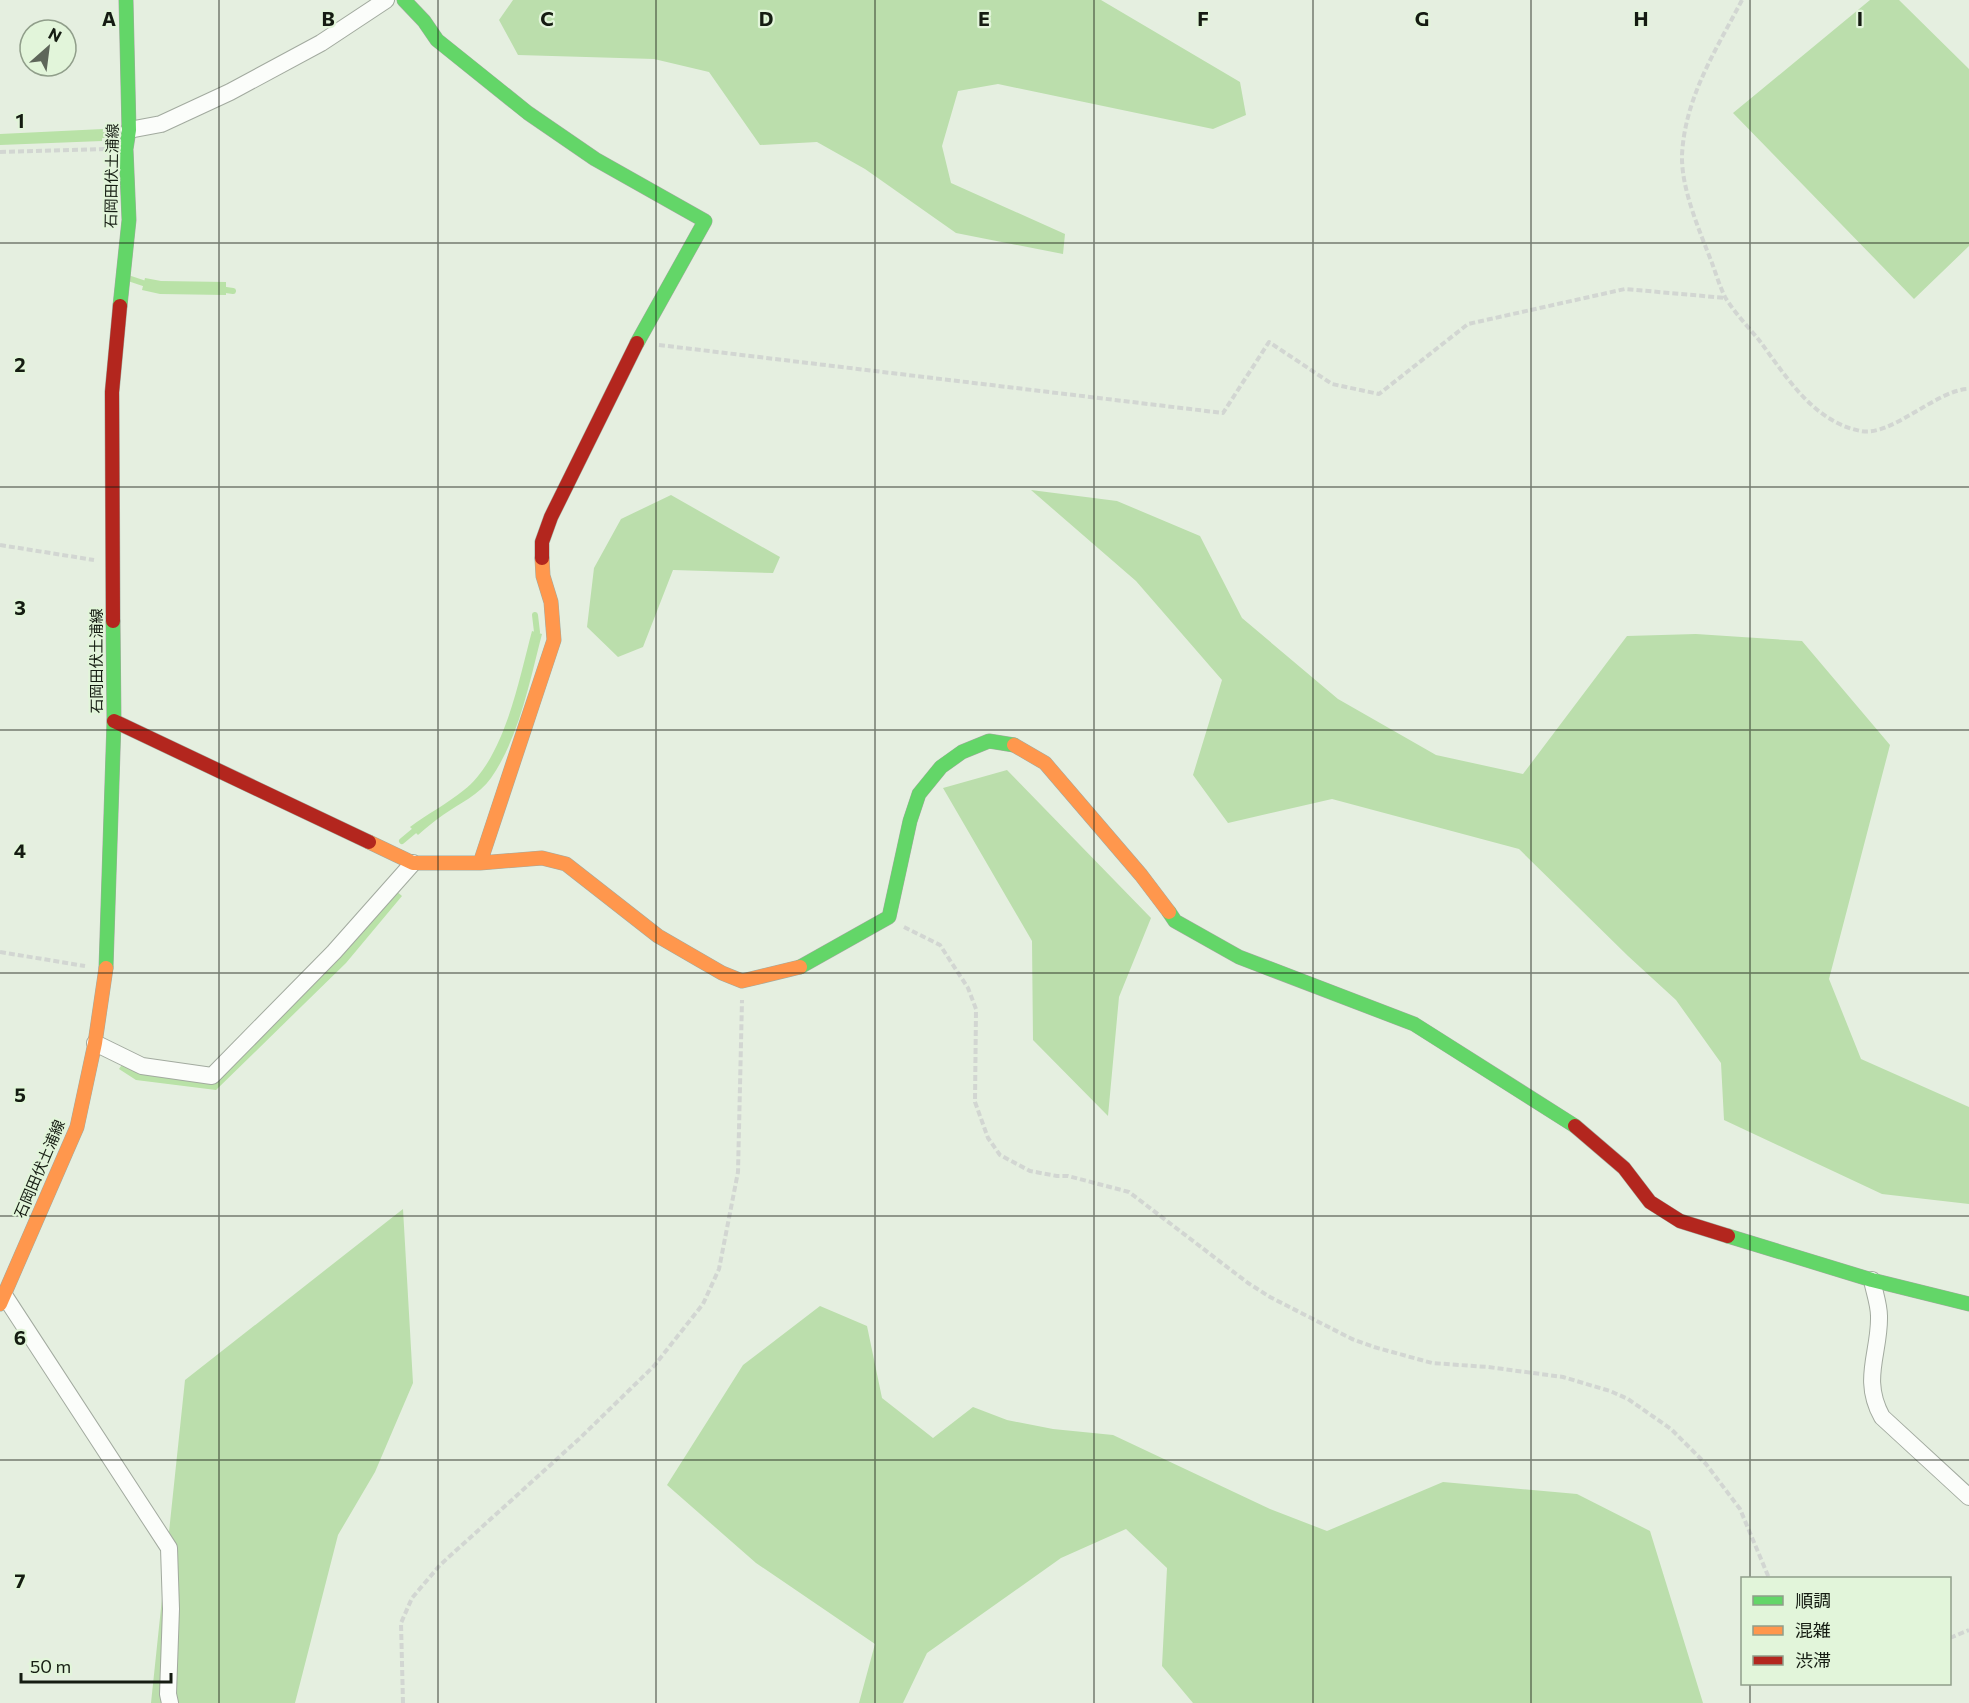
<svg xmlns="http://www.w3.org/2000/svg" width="1969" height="1703" font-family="Commissioner,'Noto Sans JP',sans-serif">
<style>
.forest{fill:#bbdeac}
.water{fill:#b9e2a7}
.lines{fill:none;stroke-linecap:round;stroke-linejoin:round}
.stream{stroke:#b9e2a7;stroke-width:6}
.street-casing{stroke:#a2aa9f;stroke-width:18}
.fast-casing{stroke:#a2aa9f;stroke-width:15}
.slow-casing{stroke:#a2aa9f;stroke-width:15}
.jam-casing{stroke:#a2aa9f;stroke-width:15}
.path{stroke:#d2d6d2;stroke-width:4;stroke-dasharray:6 3;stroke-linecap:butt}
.street{stroke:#fbfdfa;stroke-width:16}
.fast{stroke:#63d668;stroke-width:14}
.slow{stroke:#ff974d;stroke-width:14}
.jam{stroke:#b3261e;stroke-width:14}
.grid{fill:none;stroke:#151c12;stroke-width:1.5;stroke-opacity:0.55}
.labels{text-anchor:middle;stroke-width:4.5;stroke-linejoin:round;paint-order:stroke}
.street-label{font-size:15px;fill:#151c12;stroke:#e2f5da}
.grid-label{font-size:20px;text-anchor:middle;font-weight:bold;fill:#151c12;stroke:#e2f5da;stroke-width:4.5;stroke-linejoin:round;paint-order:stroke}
</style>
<rect width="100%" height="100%" fill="#e5efe0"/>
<path class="forest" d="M 513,0 L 1101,0 L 1240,82 L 1246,115 L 1213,129 L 998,84 L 958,91 L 942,146 L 951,183 L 1065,234 L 1063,254 L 956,233 L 865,169 L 817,142 L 760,145 L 709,72 L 654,59 L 518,55 L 499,20 Z
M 1870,0 L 1899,0 L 1969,69 L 1969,246 L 1914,299 L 1733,113 Z
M 1031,490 L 1117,501 L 1200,536 L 1242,618 L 1338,699 L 1436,755 L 1523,774 L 1627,636 L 1696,634 L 1802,641 L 1890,745 L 1829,979 L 1861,1059 L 1969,1107 L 1969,1204 L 1882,1194 L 1724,1120 L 1721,1063 L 1676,1000 L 1628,956 L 1519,849 L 1332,799 L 1228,823 L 1193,775 L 1222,680 L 1136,581 Z
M 671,495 L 780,557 L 773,573 L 673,570 L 643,647 L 618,657 L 587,627 L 594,568 L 621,519 Z
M 1007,770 L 1151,918 L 1119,997 L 1108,1116 L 1033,1040 L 1032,941 L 943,788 Z
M 403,1209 L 413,1383 L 375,1472 L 338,1535 L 295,1703 L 151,1703 L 185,1380 Z
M 820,1306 L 867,1326 L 882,1398 L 933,1438 L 973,1407 L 1007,1420 L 1053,1429 L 1113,1435 L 1270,1509 L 1327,1531 L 1443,1482 L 1577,1494 L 1650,1531 L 1703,1703 L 1193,1703 L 1162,1666 L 1167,1568 L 1126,1529 L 1061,1558 L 927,1653 L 903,1703 L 859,1703 L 875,1644 L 756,1563 L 667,1485 L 743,1365 Z"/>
<path class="water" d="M 103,129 L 102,141 L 0,145 L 0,134 Z
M 145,278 L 161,281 L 226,282 L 226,295 L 160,294 L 142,290 Z
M 532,631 L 542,634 C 530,680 519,738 491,778 C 479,795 460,803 443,815 C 434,821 426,828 418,835 L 410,827 C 427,814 447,804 464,790 C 505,758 519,679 532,631 Z
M 394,889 L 402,896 L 346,963 L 216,1090 L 136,1080 L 119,1069 L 125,1060 L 213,1081 Z"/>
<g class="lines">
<path class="stream" d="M 97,135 L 109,135
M 128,278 L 149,285
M 219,289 L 233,291
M 535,639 L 537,632 L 535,615
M 402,841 L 420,826"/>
<defs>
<path id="street" d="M 129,130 L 161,124 L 230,92 L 321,43 L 386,0
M 95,1043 L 142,1066 L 212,1076 L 334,952 L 413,863
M 1872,1280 C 1874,1291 1879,1304 1879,1316 C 1880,1353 1861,1379 1882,1417 L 1969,1497
M 4,1295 L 169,1548 L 171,1609 L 168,1694 L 170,1703"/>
<path id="fast" d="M 404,0 L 424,21 L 437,40 L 528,113 L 595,159 L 705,221 L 637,343
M 120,306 L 129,220 L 126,149 L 129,130 L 126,0
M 1169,912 L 1175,921 L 1239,957 L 1414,1024 L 1575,1126
M 800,967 L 889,917 L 910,821 L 919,794 L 941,767 L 962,752 L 989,741 L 1014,745
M 106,968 L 114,721 L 113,621
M 1728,1236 L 1872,1280 L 1969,1304"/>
<path id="slow" d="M 1014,745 L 1045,763 L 1141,875 L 1169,912
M 369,842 L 413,863 L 480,863 L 542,858 L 566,864 L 658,936 L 722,973 L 742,981 L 800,967
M 480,863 L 554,640 L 551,602 L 543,576 L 542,558
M 0,1304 L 77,1127 L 95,1043 L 106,968"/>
<path id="jam" d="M 542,558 L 542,542 L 551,517 L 637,343
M 113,621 L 112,392 L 120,306
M 114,721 L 369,842
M 1575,1126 L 1624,1168 L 1650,1202 L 1680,1221 L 1728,1236"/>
</defs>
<use href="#street" class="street-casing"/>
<use href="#fast" class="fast-casing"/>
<use href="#slow" class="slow-casing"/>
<use href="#jam" class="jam-casing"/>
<path class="path" d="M 1742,0 C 1716,50 1685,97 1682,155 C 1681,189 1700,232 1712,263 C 1716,274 1720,287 1725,297 C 1734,312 1748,327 1759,340 C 1786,376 1813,422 1861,431 C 1892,437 1937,389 1969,389
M 0,152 L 107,149
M 659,345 L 1223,413 L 1269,342 L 1332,384 L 1379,394 L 1468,324 L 1625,289 L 1726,298
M 0,545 L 94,560
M 904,927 L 940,945 L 968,988 L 976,1009 L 975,1102 L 988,1138 L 1000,1155 L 1030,1171 L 1057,1176 L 1068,1176 L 1129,1192 L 1248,1283 L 1270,1297 L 1352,1339 L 1374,1347 L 1432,1363 L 1488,1367 L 1563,1377 L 1610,1391 L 1628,1399 L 1671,1429 L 1706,1464 L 1740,1509 L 1769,1578
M 0,952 L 85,966
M 1950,1638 L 1969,1630
M 403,1703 L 401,1623 L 412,1598 L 440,1565 L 579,1439 L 654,1366 L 703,1304 L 719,1269 L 738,1172 L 742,1000"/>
<use href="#street" class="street"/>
<use href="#fast" class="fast"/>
<use href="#slow" class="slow"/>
<use href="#jam" class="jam"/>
</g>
<path class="grid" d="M 219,0 L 219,1703M 438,0 L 438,1703M 656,0 L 656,1703M 875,0 L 875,1703M 1094,0 L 1094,1703M 1313,0 L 1313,1703M 1531,0 L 1531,1703M 1750,0 L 1750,1578M 0,243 L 1969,243M 0,487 L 1969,487M 0,730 L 1969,730M 0,973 L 1969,973M 0,1216 L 1969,1216M 0,1460 L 1969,1460M 1750,1684 L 1750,1703"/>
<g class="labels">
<g class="street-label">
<text transform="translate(112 176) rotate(-89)" y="5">石岡田伏土浦線</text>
<text transform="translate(97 661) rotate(-90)" y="5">石岡田伏土浦線</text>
<text transform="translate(40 1169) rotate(-67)" y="5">石岡田伏土浦線</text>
</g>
</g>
<g class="grid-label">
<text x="109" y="26">A</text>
<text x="328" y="26">B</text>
<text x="547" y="26">C</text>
<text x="766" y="26">D</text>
<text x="984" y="26">E</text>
<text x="1203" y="26">F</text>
<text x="1422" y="26">G</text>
<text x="1641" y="26">H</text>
<text x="1860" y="26">I</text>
<text x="20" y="128">1</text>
<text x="20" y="372">2</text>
<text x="20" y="615">3</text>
<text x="20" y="858">4</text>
<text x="20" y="1102">5</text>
<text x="20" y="1345">6</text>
<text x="20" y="1588">7</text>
</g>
<rect x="1741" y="1577" width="210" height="108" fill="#e2f5da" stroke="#909e8a" stroke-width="1.5"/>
<rect x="1753" y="1596" width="30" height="9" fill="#63d668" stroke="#909e8a" stroke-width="1.5"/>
<text x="1795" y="1607" font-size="18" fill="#151c12">順調</text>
<rect x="1753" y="1626" width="30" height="9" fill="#ff974d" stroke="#909e8a" stroke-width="1.5"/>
<text x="1795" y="1637" font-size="18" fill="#151c12">混雑</text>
<rect x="1753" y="1656" width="30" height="9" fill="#b3261e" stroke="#909e8a" stroke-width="1.5"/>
<text x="1795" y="1667" font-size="18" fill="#151c12">渋滞</text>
<g transform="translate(48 48) rotate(28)"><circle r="28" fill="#e2f5da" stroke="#909e8a" stroke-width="1.5"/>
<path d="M0-4.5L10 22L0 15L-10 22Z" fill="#5e665a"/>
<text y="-9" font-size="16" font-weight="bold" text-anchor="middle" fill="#151c12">N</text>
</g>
<path d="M21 1673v9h150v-9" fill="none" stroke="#151c12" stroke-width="3"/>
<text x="30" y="1673" font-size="18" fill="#151c12" stroke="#e2f5da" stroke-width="4.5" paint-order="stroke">50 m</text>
</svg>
